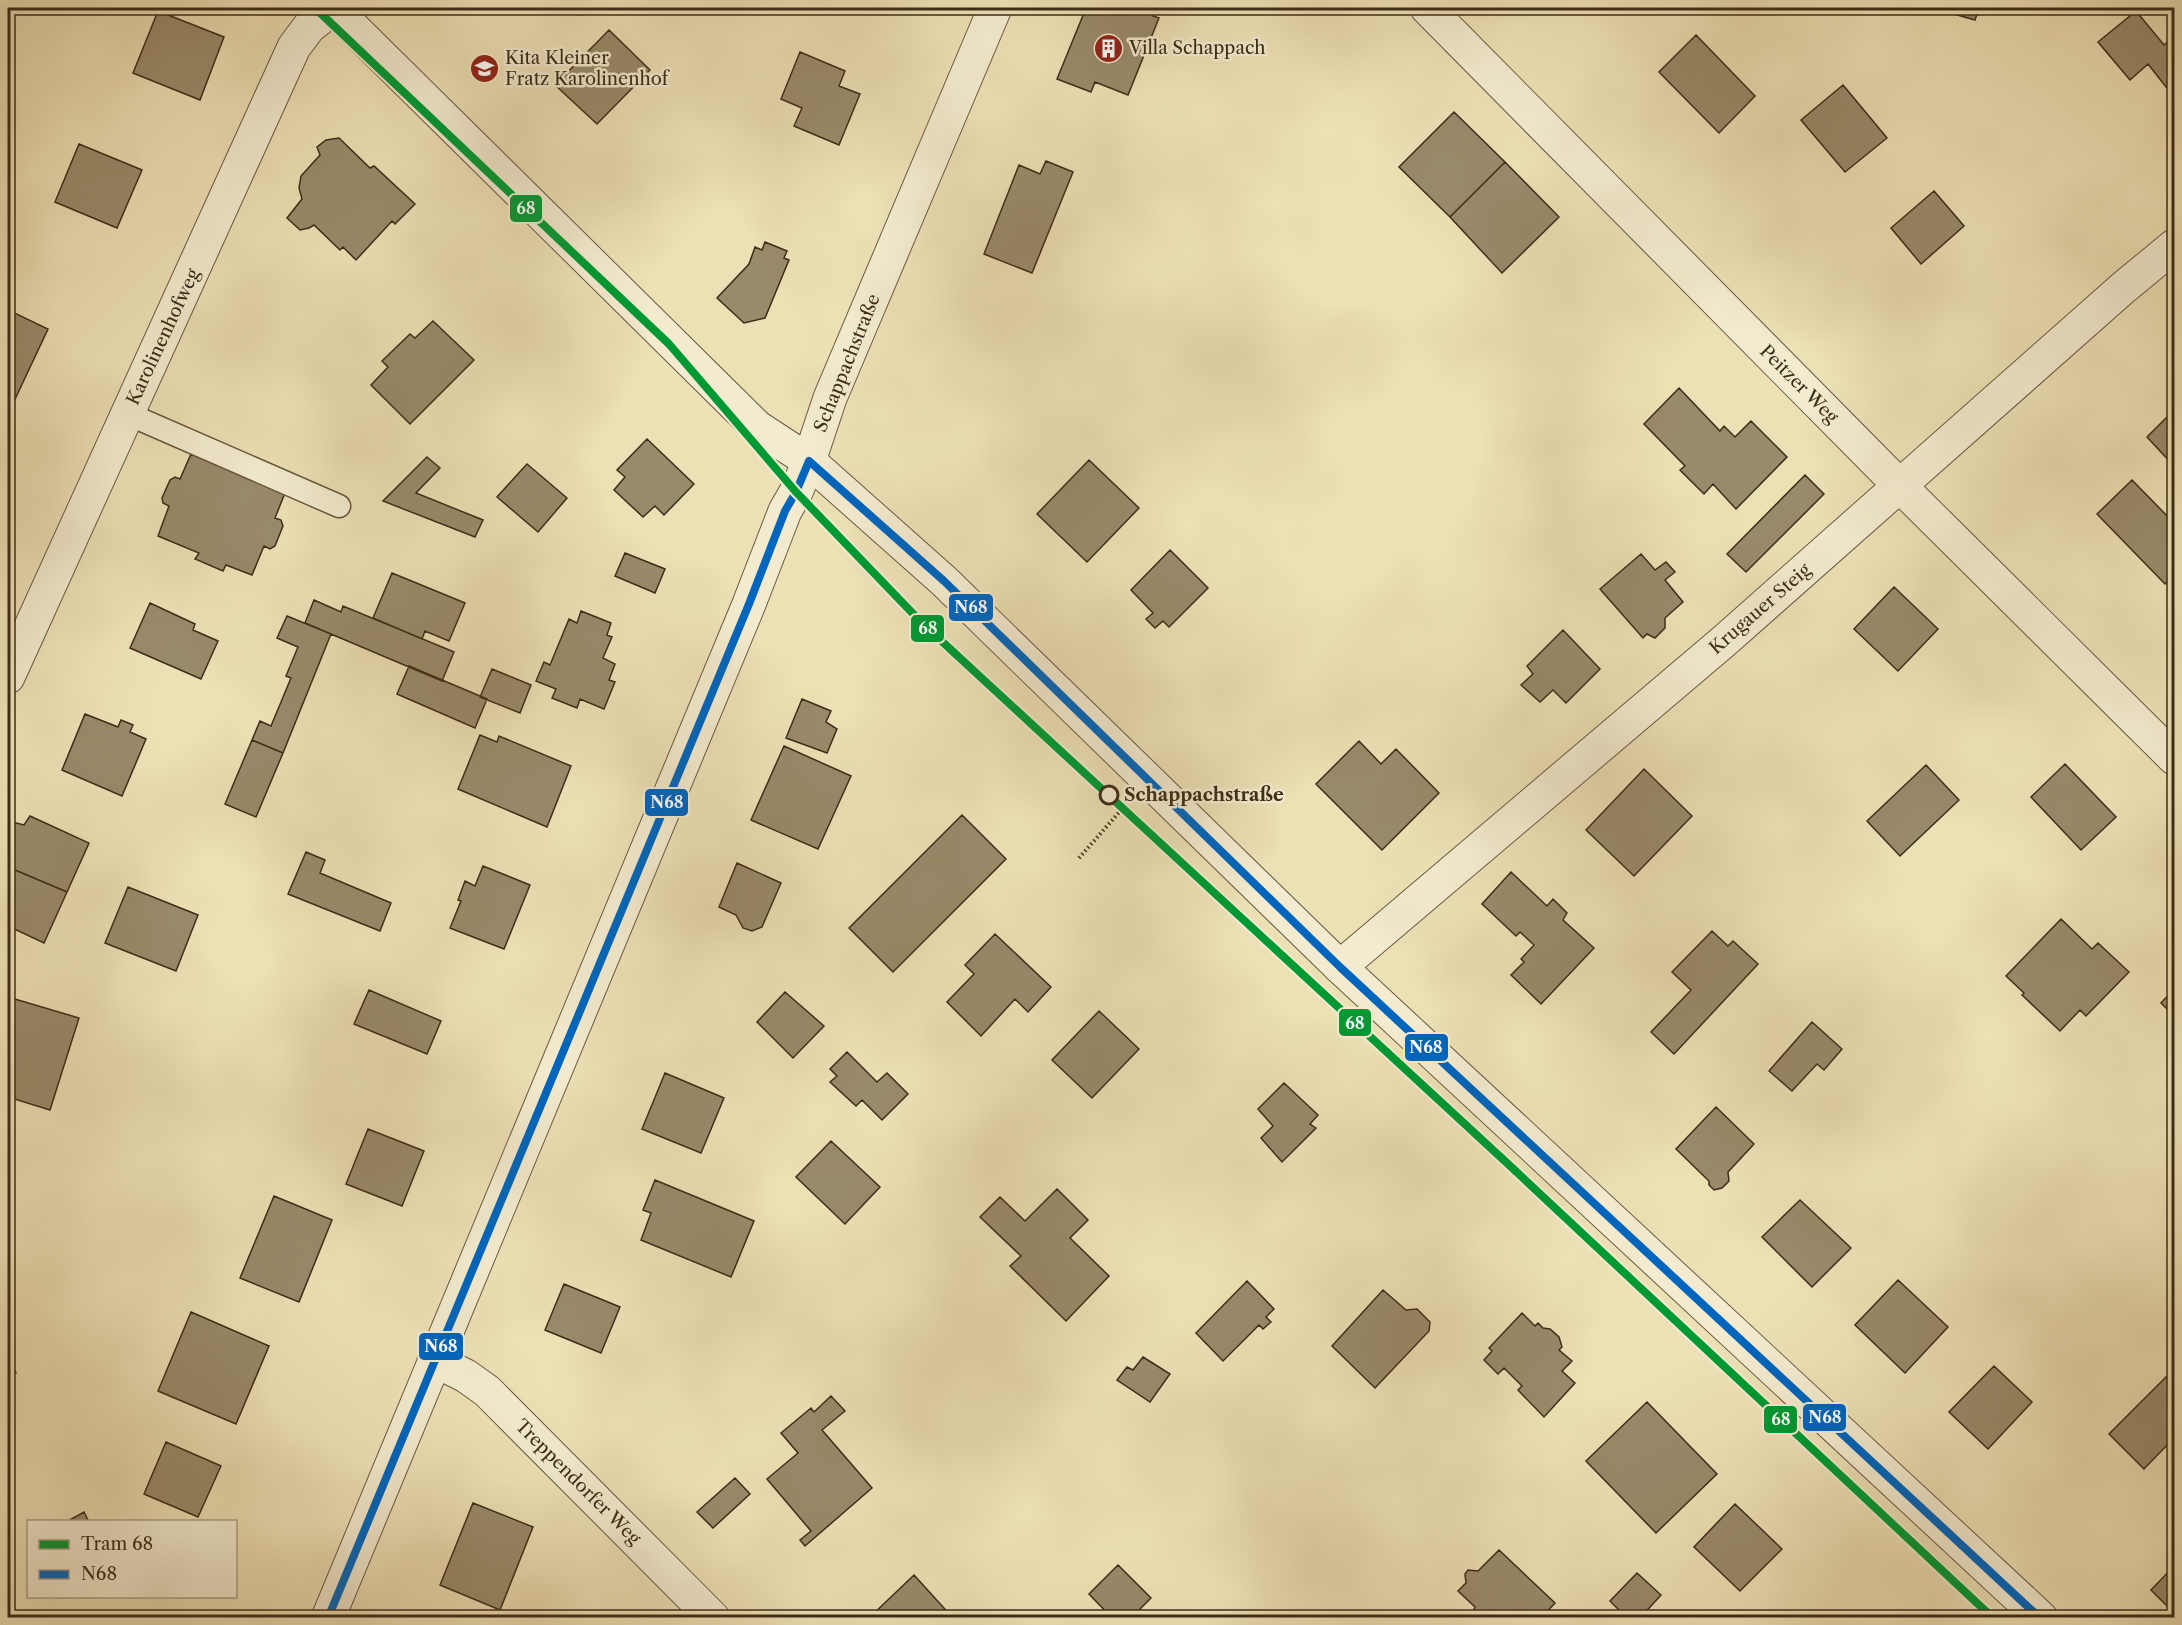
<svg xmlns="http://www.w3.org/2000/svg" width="2182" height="1625" font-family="'Libre Caslon Text',serif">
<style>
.building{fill:#998a6a;stroke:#3d2c18;stroke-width:1.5}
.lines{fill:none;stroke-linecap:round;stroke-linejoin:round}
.service-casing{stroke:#69593f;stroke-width:25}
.minor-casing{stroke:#69593f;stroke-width:35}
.tertiary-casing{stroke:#69593f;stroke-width:35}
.path{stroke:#3d2c18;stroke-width:4;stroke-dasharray:1.5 3;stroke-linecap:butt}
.service{stroke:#f3ebcf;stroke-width:22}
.minor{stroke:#f3ebcf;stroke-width:33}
.tertiary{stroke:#f3ebcf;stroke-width:33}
.bus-1-casing{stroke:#f3ebcf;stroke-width:12}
.bus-1{stroke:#0065bd;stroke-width:8}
.tram-1-casing{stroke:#f3ebcf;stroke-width:12}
.tram-1{stroke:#093;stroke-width:8}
.stop-dot{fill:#f3ebcf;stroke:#3d2c18;stroke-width:3}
.labels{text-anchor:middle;stroke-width:5;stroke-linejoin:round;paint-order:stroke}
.poi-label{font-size:18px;fill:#3d2c18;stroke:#f3ebcf;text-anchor:start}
.street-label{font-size:18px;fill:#3d2c18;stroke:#f3ebcf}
.stop-label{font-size:18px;font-weight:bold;fill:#3d2c18;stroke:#f3ebcf;text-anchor:start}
.line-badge{stroke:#f3ebcf;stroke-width:2}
.badge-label{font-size:16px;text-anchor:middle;font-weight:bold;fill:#fff}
</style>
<rect width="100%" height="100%" fill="#ede0b5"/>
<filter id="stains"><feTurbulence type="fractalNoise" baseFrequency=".00333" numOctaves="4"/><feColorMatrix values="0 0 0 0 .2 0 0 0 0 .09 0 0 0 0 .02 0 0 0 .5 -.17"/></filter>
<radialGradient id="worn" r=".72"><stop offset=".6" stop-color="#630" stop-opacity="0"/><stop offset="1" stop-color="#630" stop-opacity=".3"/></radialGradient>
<path class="building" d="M 569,8 L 587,8 L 579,15 Z
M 1086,8 L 1156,8 L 1153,16 L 1159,18 L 1128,95 L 1095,82 L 1091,92 L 1057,79 Z
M 1933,8 L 1979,8 L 1975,20 Z
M 158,11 L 224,37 L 200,100 L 133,73 Z
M 2136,11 L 2164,45 L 2174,36 L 2174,97 L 2148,64 L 2130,80 L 2098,42 Z
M 609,30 L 650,70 L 597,124 L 555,85 Z
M 1696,35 L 1755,96 L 1719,133 L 1659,72 Z
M 800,52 L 845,71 L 839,86 L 860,94 L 839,145 L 794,126 L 802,108 L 781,99 Z
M 1843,85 L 1887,138 L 1845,172 L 1801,120 Z
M 1454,112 L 1505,162 L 1450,217 L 1399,167 Z
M 339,138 L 370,168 L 374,166 L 415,204 L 395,224 L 392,221 L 356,260 L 343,247 L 340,250 L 314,225 L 309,228 L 300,230 L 287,218 L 302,199 L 299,188 L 301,176 L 320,155 L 317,147 L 326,140 Z
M 79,144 L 142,170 L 117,228 L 55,202 Z
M 1046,161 L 1073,172 L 1032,273 L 984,254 L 1019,165 L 1040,174 Z
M 1505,162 L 1559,217 L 1502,273 L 1450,217 Z
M 1934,191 L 1964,226 L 1921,264 L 1891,228 Z
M 765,242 L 787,251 L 784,258 L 789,260 L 765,318 L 744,323 L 717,298 L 749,264 L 755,247 L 762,250 Z
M 8,297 L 13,299 L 8,310 L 48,329 L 9,412 L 8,411 Z
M 433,321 L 474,360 L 410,424 L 371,385 L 388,367 L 382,361 L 410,334 L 415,338 Z
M 1679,388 L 1720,431 L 1724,426 L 1735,437 L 1751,421 L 1787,457 L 1736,509 L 1713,484 L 1704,494 L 1680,470 L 1685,466 L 1644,424 Z
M 2174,410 L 2174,466 L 2147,437 Z
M 647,439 L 694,484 L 664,515 L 655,506 L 643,517 L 614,490 L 625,477 L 617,470 Z
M 191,454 L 285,493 L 275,518 L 281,520 L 283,526 L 275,546 L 270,549 L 264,546 L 252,575 L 226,565 L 223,571 L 195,559 L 199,553 L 158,536 L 169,506 L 163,503 L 162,498 L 170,480 L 175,477 L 180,479 Z
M 427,457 L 440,468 L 416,493 L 483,520 L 475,537 L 383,501 Z
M 1089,460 L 1139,508 L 1087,562 L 1037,514 Z
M 527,464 L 567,498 L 538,532 L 497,497 Z
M 1805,475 L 1824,494 L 1746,572 L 1727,554 Z
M 2132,480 L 2174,523 L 2174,575 L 2165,584 L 2097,514 Z
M 1170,550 L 1208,588 L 1169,627 L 1163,621 L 1155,628 L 1146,619 L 1153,613 L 1131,590 Z
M 625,553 L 665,569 L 655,593 L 615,576 Z
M 1641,554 L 1655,570 L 1666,562 L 1675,572 L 1665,580 L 1683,602 L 1665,618 L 1665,628 L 1655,638 L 1647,634 L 1643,638 L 1600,589 Z
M 392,573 L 465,603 L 449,641 L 425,631 L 422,639 L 373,618 Z
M 1894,587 L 1938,629 L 1898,671 L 1854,629 Z
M 314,600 L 341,612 L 343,606 L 454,652 L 442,681 L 305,623 Z
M 150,603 L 195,624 L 193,630 L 218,641 L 201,679 L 130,648 Z
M 581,611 L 611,623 L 607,635 L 612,637 L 603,658 L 615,664 L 609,680 L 615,682 L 604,709 L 580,699 L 577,708 L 552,698 L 556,689 L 536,681 L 544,662 L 550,665 L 569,619 L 577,623 Z
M 287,616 L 331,634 L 283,753 L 252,740 L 260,721 L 271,726 L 291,678 L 286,676 L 298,647 L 277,638 Z
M 1563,630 L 1600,669 L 1566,703 L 1553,690 L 1540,702 L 1521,685 L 1533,674 L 1527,666 Z
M 409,666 L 487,699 L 475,728 L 397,694 Z
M 492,669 L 531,685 L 520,713 L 480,697 Z
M 802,699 L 831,711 L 826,722 L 837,729 L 827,753 L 786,738 Z
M 85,714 L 118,727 L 121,720 L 133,725 L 130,732 L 146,739 L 122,796 L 62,770 Z
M 480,735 L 497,742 L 499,736 L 571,766 L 547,827 L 458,789 Z
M 252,740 L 283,753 L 256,817 L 225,804 Z
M 1359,741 L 1381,764 L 1396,749 L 1439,793 L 1382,850 L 1316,784 Z
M 784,746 L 851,776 L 818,849 L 751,820 Z
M 2065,764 L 2116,817 L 2081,850 L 2031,797 Z
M 1926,765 L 1959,800 L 1900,856 L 1867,821 Z
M 1644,769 L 1692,816 L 1634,876 L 1586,830 Z
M 962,815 L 1006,859 L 893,972 L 849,928 Z
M 30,816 L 89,843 L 67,892 L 8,867 L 12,853 L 8,851 L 8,833 L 12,822 L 24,825 Z
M 306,852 L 325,860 L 320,873 L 391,903 L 380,931 L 288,894 Z
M 737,863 L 781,883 L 762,927 L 752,931 L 743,928 L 736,915 L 719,907 Z
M 483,866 L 530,885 L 504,949 L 450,928 L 461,901 L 458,900 L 465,881 L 475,886 Z
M 8,867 L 67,892 L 44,943 L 8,926 Z
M 1511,872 L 1547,906 L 1553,899 L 1567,913 L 1563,920 L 1594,948 L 1541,1004 L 1511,975 L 1524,962 L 1521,959 L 1534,945 L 1520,932 L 1516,936 L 1482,904 Z
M 128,887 L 198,915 L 176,971 L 105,943 Z
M 2061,919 L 2092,949 L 2098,943 L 2129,972 L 2086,1016 L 2080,1010 L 2060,1031 L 2022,995 L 2024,993 L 2006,976 Z
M 1712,931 L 1728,946 L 1733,941 L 1758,964 L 1674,1054 L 1651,1032 L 1691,990 L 1672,972 Z
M 995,934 L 1051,987 L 1028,1012 L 1015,999 L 981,1036 L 947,1002 L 974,974 L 965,965 Z
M 2174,989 L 2174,1016 L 2161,1003 Z
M 369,990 L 441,1021 L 427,1054 L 354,1024 Z
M 785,992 L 824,1026 L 793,1058 L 757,1022 Z
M 8,997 L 79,1018 L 50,1110 L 8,1097 Z
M 1099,1011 L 1139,1049 L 1092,1098 L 1052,1060 Z
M 1812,1022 L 1842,1049 L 1824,1070 L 1817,1064 L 1792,1091 L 1769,1071 Z
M 847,1052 L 877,1082 L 887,1073 L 908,1094 L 882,1120 L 862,1100 L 856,1106 L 830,1082 L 837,1076 L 830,1069 Z
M 665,1073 L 724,1098 L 701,1153 L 642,1129 Z
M 1284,1083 L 1318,1115 L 1310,1124 L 1316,1128 L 1282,1162 L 1261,1138 L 1273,1126 L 1258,1109 Z
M 1716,1107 L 1754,1144 L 1728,1172 L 1729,1181 L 1722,1188 L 1714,1190 L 1709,1185 L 1709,1181 L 1676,1149 Z
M 368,1129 L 424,1151 L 402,1206 L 346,1184 Z
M 831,1141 L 880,1187 L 845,1224 L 796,1177 Z
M 655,1180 L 754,1221 L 731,1277 L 641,1240 L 651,1213 L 643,1210 Z
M 1057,1189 L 1088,1220 L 1070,1238 L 1109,1276 L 1066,1321 L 1010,1266 L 1021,1256 L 980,1217 L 1000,1197 L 1025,1221 Z
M 274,1196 L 332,1220 L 299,1302 L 240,1278 Z
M 1800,1200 L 1851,1248 L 1812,1287 L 1762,1237 Z
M 1898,1280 L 1948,1327 L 1905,1373 L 1855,1325 Z
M 1247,1281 L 1274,1309 L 1266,1317 L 1271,1322 L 1263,1329 L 1259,1325 L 1223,1361 L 1196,1333 Z
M 564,1284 L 620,1307 L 601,1353 L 545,1330 Z
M 1383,1290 L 1406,1310 L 1417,1309 L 1430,1322 L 1429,1331 L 1375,1388 L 1332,1346 Z
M 191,1312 L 269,1346 L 236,1424 L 158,1391 Z
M 1522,1313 L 1535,1326 L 1538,1323 L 1543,1328 L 1550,1329 L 1559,1337 L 1562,1347 L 1559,1350 L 1572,1361 L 1562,1371 L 1575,1383 L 1544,1417 L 1518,1390 L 1522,1386 L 1504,1368 L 1498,1374 L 1484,1360 L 1492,1351 L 1489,1348 Z
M 8,1355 L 16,1373 L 8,1378 Z
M 1143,1357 L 1170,1374 L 1150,1402 L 1117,1380 L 1127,1367 L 1133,1370 Z
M 1994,1366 L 2032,1402 L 1988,1449 L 1949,1412 Z
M 2171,1372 L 2174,1375 L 2174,1438 L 2144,1469 L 2109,1434 Z
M 831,1396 L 845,1411 L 822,1430 L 872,1488 L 805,1546 L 800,1540 L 811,1531 L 767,1479 L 798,1453 L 781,1433 L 811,1408 L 814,1412 Z
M 1647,1402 L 1717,1474 L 1656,1533 L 1586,1461 Z
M 166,1442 L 221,1466 L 198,1517 L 144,1494 Z
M 735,1478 L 750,1494 L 713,1528 L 697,1512 Z
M 473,1503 L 533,1527 L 500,1610 L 440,1585 Z
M 1735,1504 L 1782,1549 L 1740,1591 L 1694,1547 Z
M 84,1512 L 89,1522 L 66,1522 Z
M 1499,1550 L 1555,1603 L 1541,1618 L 1471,1616 L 1475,1607 L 1458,1591 L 1466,1583 L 1465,1574 L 1468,1570 L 1478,1571 Z
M 1118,1565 L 1151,1598 L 1131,1618 L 1112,1618 L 1089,1594 Z
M 2174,1566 L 2174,1613 L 2151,1590 Z
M 1637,1573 L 1661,1595 L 1640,1618 L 1627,1618 L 1610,1601 Z
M 914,1575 L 953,1618 L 869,1618 Z"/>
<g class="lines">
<defs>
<path id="service" d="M 128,414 L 339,506"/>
<path id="minor" d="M 333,8 L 757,427 L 809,461
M 1427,8 L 1900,486 L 2174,758
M 8,677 L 294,47 L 309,27 L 333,8
M 1340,967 L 1723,642 L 2123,288 L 2174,246
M 434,1360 L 466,1376 L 487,1391 L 713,1618
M 328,1618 L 749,604 L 785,511 L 796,492 L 809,461 L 830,398 L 995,8"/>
<path id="tertiary" d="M 809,461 L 944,581 L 1340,967 L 2041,1618"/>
</defs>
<use href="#service" class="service-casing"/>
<use href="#minor" class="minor-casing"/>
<use href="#tertiary" class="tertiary-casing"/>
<path class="path" d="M 1079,858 L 1122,809"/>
<use href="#service" class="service"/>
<use href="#minor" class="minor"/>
<use href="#tertiary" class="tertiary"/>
<defs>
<path id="bus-1" d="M 328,1618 L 749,604 L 785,511 L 796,492 L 809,461 L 944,581 L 1340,967 L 2040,1618"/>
</defs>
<use href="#bus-1" class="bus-1-casing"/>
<use href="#bus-1" class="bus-1"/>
<defs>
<path id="tram-1" d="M 315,8 L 669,344 L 796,492 L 922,623 L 1507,1163 L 1993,1618"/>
</defs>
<use href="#tram-1" class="tram-1-casing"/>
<use href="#tram-1" class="tram-1"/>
</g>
<defs>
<symbol id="building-disc" viewBox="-11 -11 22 22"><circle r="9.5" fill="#8f2418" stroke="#f3ebcf"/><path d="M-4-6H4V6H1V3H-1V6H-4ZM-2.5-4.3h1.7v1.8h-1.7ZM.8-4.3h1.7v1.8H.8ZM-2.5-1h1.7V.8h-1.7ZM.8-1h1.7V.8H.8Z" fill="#fff"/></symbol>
<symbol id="school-disc" viewBox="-11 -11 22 22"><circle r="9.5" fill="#8f2418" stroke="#f3ebcf"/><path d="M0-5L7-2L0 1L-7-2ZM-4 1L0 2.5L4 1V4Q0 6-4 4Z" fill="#fff"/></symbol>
</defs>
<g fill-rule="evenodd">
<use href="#building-disc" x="1092" y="32" width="33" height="33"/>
<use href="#school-disc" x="468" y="52" width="33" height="33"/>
</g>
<circle class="stop-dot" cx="1109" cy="795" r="9"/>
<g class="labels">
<g class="poi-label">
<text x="1129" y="54">Villa Schappach</text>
<text x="505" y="64">Kita Kleiner<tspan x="505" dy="21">Fratz Karolinenhof</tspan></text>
</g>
<g class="street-label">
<text transform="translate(163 337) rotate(-65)" y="6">Karolinenhofweg</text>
<text transform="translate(847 363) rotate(-68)" y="6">Schappachstraße</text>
<text transform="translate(1799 384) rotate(45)" y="6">Peitzer Weg</text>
<text transform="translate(1760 609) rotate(-41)" y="6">Krugauer Steig</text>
<text transform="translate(578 1482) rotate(45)" y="6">Treppendorfer Weg</text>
</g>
<g class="stop-label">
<text x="1124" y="801">Schappachstraße</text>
</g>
</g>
<g class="line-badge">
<rect x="509" y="194" width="34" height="29" rx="6" fill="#093"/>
<rect x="948" y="593" width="46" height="29" rx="6" fill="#0065bd"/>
<rect x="910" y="614" width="35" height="29" rx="6" fill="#093"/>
<rect x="644" y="788" width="45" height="29" rx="6" fill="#0065bd"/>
<rect x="1338" y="1008" width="34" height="29" rx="6" fill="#093"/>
<rect x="1404" y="1033" width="45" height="29" rx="6" fill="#0065bd"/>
<rect x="418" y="1332" width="46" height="29" rx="6" fill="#0065bd"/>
<rect x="1802" y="1403" width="45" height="29" rx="6" fill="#0065bd"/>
<rect x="1763" y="1405" width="35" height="29" rx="6" fill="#093"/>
</g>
<g class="badge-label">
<text x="526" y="214">68</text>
<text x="971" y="613">N68</text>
<text x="928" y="634">68</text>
<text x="667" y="808">N68</text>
<text x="1355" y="1029">68</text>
<text x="1426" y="1053">N68</text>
<text x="441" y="1352">N68</text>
<text x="1825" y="1423">N68</text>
<text x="1781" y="1425">68</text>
</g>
<rect width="2182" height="1625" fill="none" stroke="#ede0b5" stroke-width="30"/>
<rect x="9" y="9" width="2164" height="1607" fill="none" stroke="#3d2c18" stroke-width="3"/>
<rect x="15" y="15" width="2152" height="1595" fill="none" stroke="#3d2c18" stroke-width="1.5"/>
<rect x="27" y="1520" width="210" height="78" fill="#f3ebcf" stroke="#aa9f86" stroke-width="1.5"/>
<rect x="39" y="1540" width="30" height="9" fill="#009933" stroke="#aa9f86" stroke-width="1.5"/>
<text x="81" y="1550" font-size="18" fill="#3d2c18">Tram 68</text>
<rect x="39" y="1570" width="30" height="9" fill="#0065bd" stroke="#aa9f86" stroke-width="1.5"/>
<text x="81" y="1580" font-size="18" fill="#3d2c18">N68</text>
<rect width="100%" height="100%" filter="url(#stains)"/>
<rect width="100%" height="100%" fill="url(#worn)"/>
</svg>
